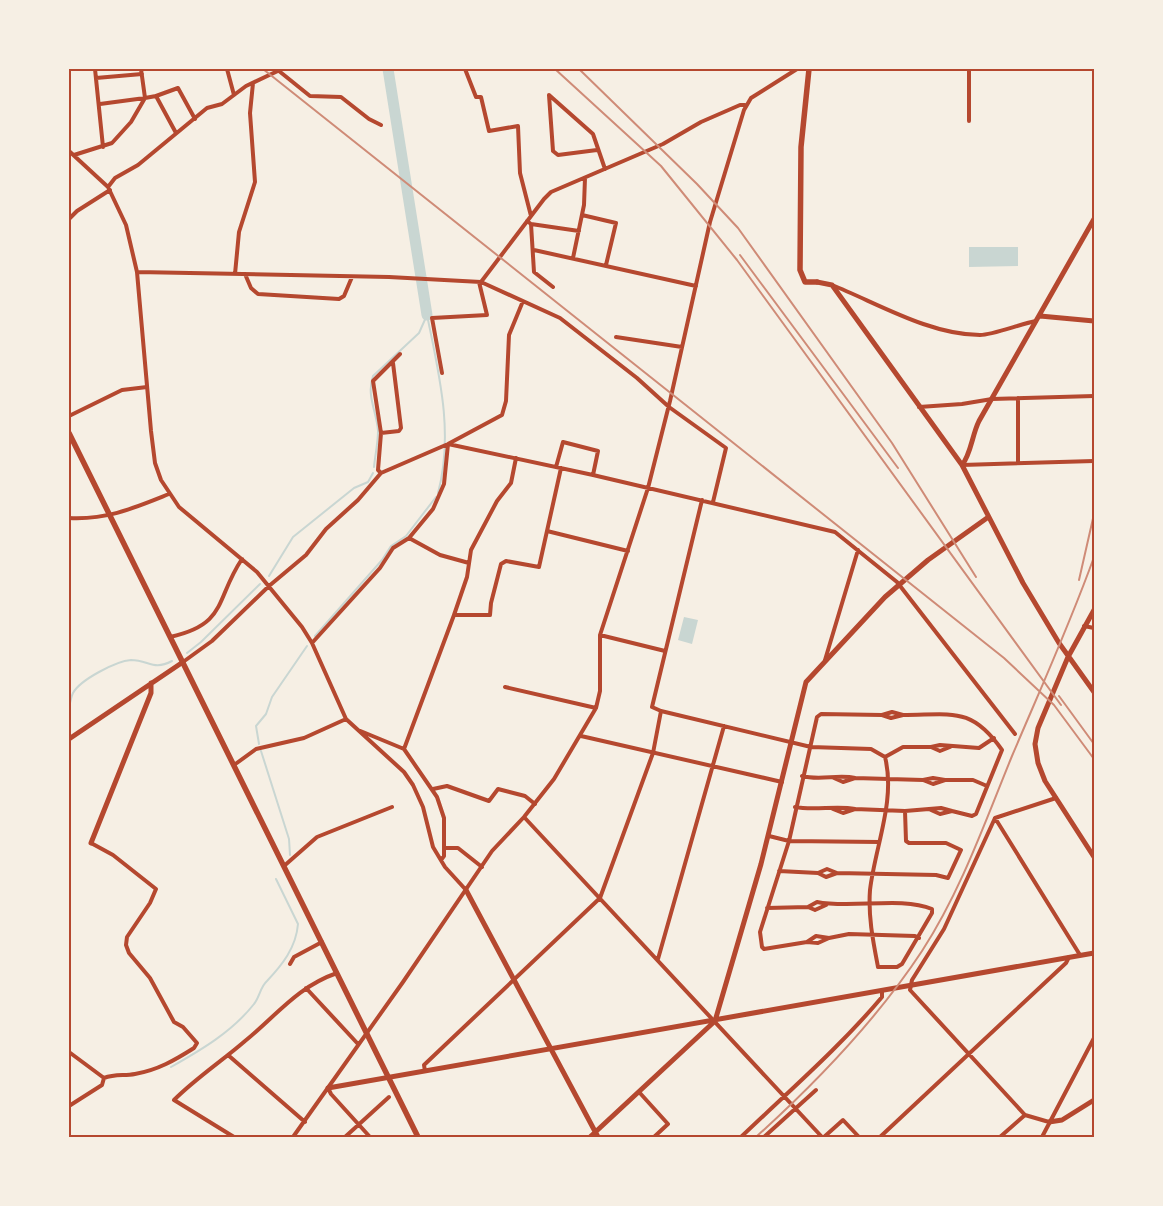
<svg xmlns="http://www.w3.org/2000/svg" width="1163" height="1206" font-family="Jost,sans-serif">
<style>
.water{fill:#c9d6d2}
.lines{fill:none;stroke-linecap:round;stroke-linejoin:round}
.stream{stroke:#c9d6d2;stroke-width:2}
.river{stroke:#c9d6d2;stroke-width:11}
.minor{stroke:#b5482f;stroke-width:4}
.tertiary{stroke:#b5482f;stroke-width:5}
.secondary{stroke:#b5482f;stroke-width:5.5}
.rail{stroke:#cf8b77;stroke-width:2}
.neatline{fill:none;stroke:#b5482f;stroke-width:2}
</style>
<rect width="100%" height="100%" fill="#f6efe4"/>
<path class="water" d="M 969,247 L 1018,247 L 1018,266 L 969,267 Z
M 684,617 L 698,620 L 692,644 L 678,640 Z"/>
<g class="lines">
<path class="stream" d="M 427,315 C 439,374 454,433 438,493
M 374,467 C 375,456 378,443 378,431 C 377,413 366,395 373,376 L 419,333 L 427,315
M 269,576 L 293,537 L 354,488 L 368,482 L 373,473
M 315,636 L 382,560 L 391,546 L 406,536 L 436,497
M 187,653 L 201,642 L 260,584
M 69,708 C 70,703 71,697 73,693 C 80,680 116,661 131,660 C 149,660 153,671 172,661
M 259,744 L 256,726 L 266,714 L 272,697 L 307,646
M 261,751 L 289,839 L 290,855
M 171,1067 C 201,1050 232,1032 254,1004 C 260,997 260,987 267,981 C 282,965 296,948 298,924 L 276,879"/>
<path class="river" d="M 388,69 L 427,315"/>
<path class="minor" d="M 95,69 L 103,147
M 227,69 L 234,95
M 465,69 L 476,97 L 481,97 L 489,131 L 518,126 L 520,173 L 531,216
M 279,71 L 310,96 L 341,97 L 369,119 L 381,125
M 96,78 L 142,74
M 549,95 L 553,151 L 558,155 L 597,150
M 549,95 L 593,134 L 605,169
M 156,96 L 178,88 L 195,119
M 100,104 L 145,98 L 141,69
M 969,121 L 969,69
M 69,151 L 108,187 L 126,225 L 137,272 L 151,431 L 155,463 L 161,480 L 179,507 L 257,572 L 302,627 L 312,643 L 346,719 L 404,772 L 413,785 L 423,807 L 433,847 L 445,867 L 466,890
M 74,155 L 112,143 L 131,122 L 145,98 L 156,96 L 176,133
M 108,187 L 115,178 L 138,165 L 207,108 L 222,104 L 246,86 L 282,69
M 582,215 L 616,223 L 606,265
M 69,219 L 77,211 L 110,190
M 527,221 L 531,224 L 534,272 L 553,287
M 531,224 L 579,231
M 534,250 L 696,286
M 573,258 L 584,205 L 585,178
M 137,272 L 389,277 L 481,282 L 560,318 L 637,378 L 669,407 L 726,448 L 713,502
M 235,274 L 239,232 L 255,182 L 250,113 L 253,83
M 245,274 L 251,288 L 258,294 L 339,299 L 344,296 L 352,277
M 481,282 L 544,199 L 551,192 L 663,144 L 701,122 L 740,105 L 745,105
M 832,285 C 877,303 930,335 980,335 C 993,335 1020,324 1036,321
M 616,337 L 682,347
M 442,373 L 432,318 L 487,315 L 479,282
M 1018,398 L 1018,463
M 919,407 L 962,404 L 992,399 L 1094,396
M 69,416 L 122,390 L 147,387
M 381,433 L 399,431 L 401,428 L 393,363
M 448,444 L 593,475 L 835,532 L 897,582 L 1015,734
M 516,458 L 511,483 L 497,501 L 471,550 L 467,577 L 454,615 L 490,615 L 491,603 L 501,564 L 506,561 L 539,567 L 561,468
M 962,465 L 1094,461
M 556,467 L 563,442 L 598,451 L 593,475
M 381,473 L 378,470 L 381,433 L 373,381 L 400,354
M 702,500 L 652,707 L 661,711 L 811,747 L 871,749 L 885,757 C 896,800 875,847 870,890 C 868,916 873,941 878,967 L 897,967 L 902,964 L 932,913 L 932,909 C 901,896 851,909 817,902 L 808,907 L 815,910 L 826,905
M 69,518 C 107,520 134,508 169,494
M 547,531 L 628,551
M 409,538 L 440,555 L 469,563
M 1084,626 L 1094,628
M 600,635 L 665,651
M 170,637 C 228,624 215,599 242,559
M 312,643 L 380,568 L 393,548 L 409,538 L 433,509 L 444,484 L 448,444
M 825,660 L 858,550
M 183,662 L 212,641 L 269,586 L 306,555 L 326,529 L 358,500 L 381,473 L 448,444 L 502,415 L 506,401 L 509,335 L 523,301
M 505,687 L 596,708
M 903,715 C 952,715 971,706 1002,750 L 976,814 L 972,816 L 952,811
M 358,730 L 404,749 L 454,615
M 581,736 L 782,782
M 950,747 L 940,751 L 931,747 L 940,745 L 979,748 L 994,738
M 404,749 L 437,797 L 444,818 L 444,856 L 441,860
M 885,757 L 903,747 L 931,747
M 234,765 L 256,749 L 304,738 L 346,719
M 802,776 C 820,781 838,774 855,778 L 843,782 L 834,778
M 855,778 L 923,780 L 933,778 L 945,780 L 933,784 L 923,780
M 945,780 L 973,780 L 987,786
M 433,789 L 447,786 L 489,801 L 498,789 L 525,796 L 535,804
M 795,807 C 815,811 836,805 855,809 L 843,813 L 833,809
M 855,809 L 905,811 L 941,808 L 952,811 L 940,814 L 931,810
M 524,817 L 822,1137
M 995,818 L 1080,955
M 769,836 L 789,841 L 879,842
M 444,848 L 458,848 L 482,867
M 284,866 L 317,837 L 392,807
M 779,871 L 818,873 L 827,869 L 837,873 L 826,877 L 818,873
M 837,873 L 936,875 L 948,878 L 961,850 L 946,843 L 909,843 L 906,841 L 905,811
M 767,908 L 808,907
M 829,938 L 849,934 L 915,936 L 919,938
M 807,942 L 816,936 L 829,938 L 818,943 L 807,942 L 764,949 L 762,947 L 760,932 L 789,841 L 817,717 L 821,714 L 882,715 L 892,712 L 903,715 L 891,718 L 882,715
M 658,959 L 724,726
M 290,964 L 294,957 L 322,942
M 306,988 L 358,1044
M 69,1052 L 104,1078
M 228,1055 L 305,1122
M 425,1071 L 424,1065 L 600,898 L 653,753 L 661,711
M 328,1088 L 331,1094 L 370,1137
M 639,1092 L 668,1124 L 654,1137
M 69,1106 L 102,1085 L 104,1078 C 115,1074 124,1076 135,1074 C 158,1070 175,1060 194,1048 L 197,1043 L 183,1027 L 174,1022 L 150,978 L 129,953 L 126,945 L 127,937 L 150,903 L 156,889 L 113,855 L 91,843
M 1049,1122 L 1025,1115 L 910,990 L 912,980 L 944,929 L 995,818 L 1056,798
M 234,1137 L 174,1100 C 196,1078 222,1061 245,1041 C 277,1015 297,987 337,973
M 293,1137 L 403,982 L 492,851 L 524,817 L 554,779 L 596,708 L 600,691 L 600,635 L 648,488 L 670,401 L 710,222 L 744,110 L 751,98 L 797,69
M 345,1137 L 389,1097
M 741,1137 C 789,1091 839,1048 882,997 L 882,991
M 764,1137 L 816,1090
M 824,1137 L 843,1120 L 859,1137
M 880,1137 L 1066,963 L 1069,957
M 1000,1137 L 1025,1115
M 1042,1137 L 1094,1038"/>
<path class="tertiary" d="M 817,282 L 832,285 L 962,465 L 1023,583 L 1059,643 L 1094,692
M 1040,316 L 1094,321
M 962,465 C 971,454 972,435 979,421 L 1094,219
M 1094,610 L 1068,657 L 1038,728 L 1035,744 L 1038,763 L 1045,781 L 1094,857
M 69,739 L 183,662
M 91,843 L 151,693 L 151,683
M 466,890 L 598,1137
M 328,1088 L 1094,953
M 1049,1122 L 1062,1120 L 1094,1100
M 590,1137 L 715,1021 L 761,864 L 806,682 L 885,597 L 928,560 L 987,518"/>
<path class="secondary" d="M 809,69 L 801,147 L 800,270 L 805,282 L 817,282
M 69,433 L 418,1137"/>
<path class="rail" d="M 263,69 L 1004,658 L 1054,705 L 1094,759
M 555,69 L 661,166 L 737,260 L 1061,705
M 579,69 L 697,184 L 738,228 L 892,443 L 976,577
M 740,255 L 898,468
M 1079,580 L 1094,514
M 1059,696 L 1094,744
M 756,1137 C 818,1081 876,1021 922,951 C 961,891 985,822 1012,756 C 1040,690 1070,624 1094,557"/>
</g>
<rect width="1163" height="1206" fill="none" stroke="#f6efe4" stroke-width="140"/>
<rect x="70" y="70" width="1023" height="1066" class="neatline"/>
</svg>
